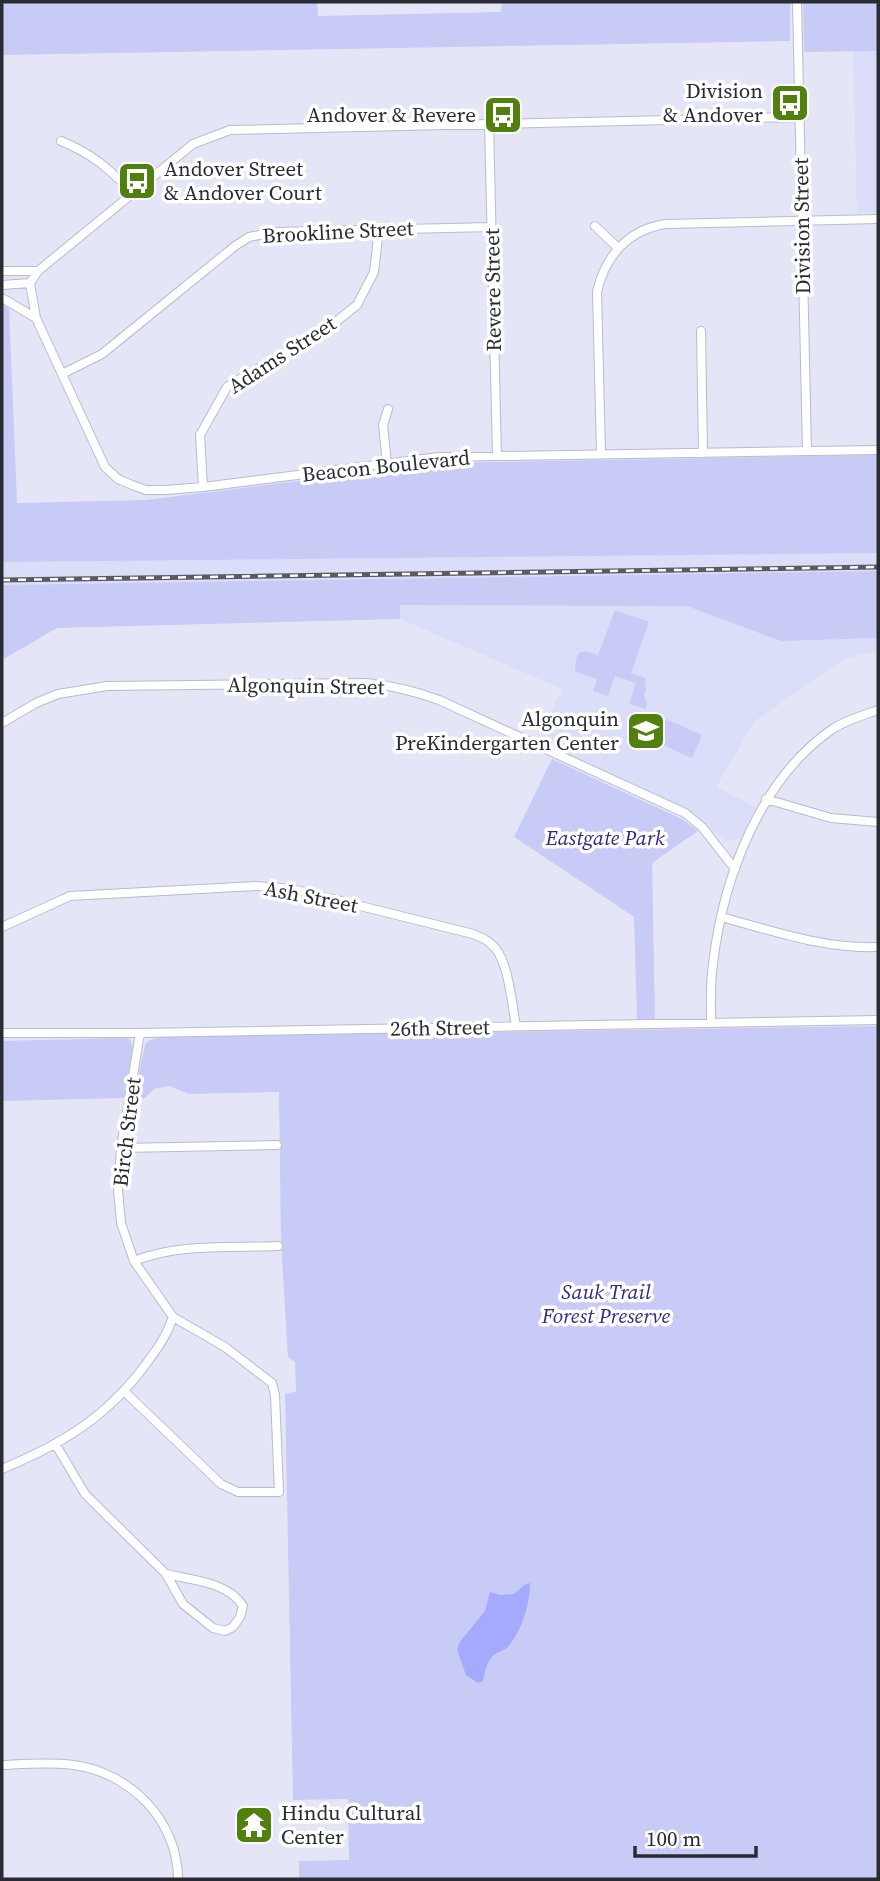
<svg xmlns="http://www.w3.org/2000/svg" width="880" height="1881" font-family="'Source Serif 4',serif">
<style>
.built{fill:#dbdef8}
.green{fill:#c7cbf5}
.water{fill:#a6aaff}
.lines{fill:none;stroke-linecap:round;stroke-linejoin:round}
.minor-casing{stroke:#b9bbcd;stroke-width:10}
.minor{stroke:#fff;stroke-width:8}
.rail-casing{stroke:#595a64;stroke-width:5}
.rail{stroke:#fff;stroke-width:2.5;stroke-dasharray:8;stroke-linecap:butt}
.labels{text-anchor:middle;stroke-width:7;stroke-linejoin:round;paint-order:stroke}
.poi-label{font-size:21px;fill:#2b2c33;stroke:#fff;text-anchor:end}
.street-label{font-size:21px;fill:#2b2c33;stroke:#fff}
.park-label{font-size:21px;font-style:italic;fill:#332787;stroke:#fff}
</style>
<rect width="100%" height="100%" fill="#e4e6f8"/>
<path class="built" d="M 853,51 L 878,51 L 878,213 L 857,213 Z
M 878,553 L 878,571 L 2,585 L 2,562 Z
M 399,605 L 687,606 L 781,641 L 878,638 L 878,650 L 843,660 L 755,721 L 716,787 L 756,807 L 743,835 L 738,839 L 725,841 L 688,810 L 538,741 L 562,689 L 400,619 Z"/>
<path class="green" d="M 2,2 L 317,2 L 318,16 L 501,12 L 502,2 L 790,2 L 790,41 L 2,55 Z
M 803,2 L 878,2 L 878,51 L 804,52 Z
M 2,305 L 9,308 L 17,503 L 146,500 L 441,463 L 878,455 L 878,553 L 2,562 Z
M 878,571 L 878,638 L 781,641 L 687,606 L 400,605 L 400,619 L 57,628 L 2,660 L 2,585 Z
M 615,610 L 649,622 L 631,673 L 645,678 L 646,689 L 644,694 L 647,705 L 645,709 L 629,704 L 636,683 L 615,676 L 608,696 L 593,691 L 597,679 L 575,671 C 576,650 579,649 598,655 Z
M 666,719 L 702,735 L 692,758 L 656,742 Z
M 552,759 L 682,819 L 698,831 L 652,863 L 655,1019 L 637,1020 L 634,917 L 514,837 Z
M 878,1026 L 878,1879 L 299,1879 L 299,1861 L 349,1860 L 348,1799 L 293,1800 L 285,1394 L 296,1392 L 295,1362 L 288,1357 L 281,1243 L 279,1092 L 189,1094 L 169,1086 L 154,1089 L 145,1098 L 133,1099 L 145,1045 L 148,1041 L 161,1037 Z
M 126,1038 L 130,1039 L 133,1048 L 124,1098 L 2,1101 L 2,1041 Z"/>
<path class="water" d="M 530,1583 C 530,1604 523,1626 511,1643 C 507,1649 503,1650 497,1653 C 487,1658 485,1671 483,1681 L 478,1683 L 466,1675 L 457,1650 L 459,1643 L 485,1611 L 490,1592 L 500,1595 L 514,1594 L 524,1585 Z"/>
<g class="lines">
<defs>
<path id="minor" d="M 797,2 L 807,451
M 489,125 L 497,456
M 61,141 C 93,154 109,169 133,193
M 595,226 L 618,248
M 2,271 L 38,271
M 2,285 L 30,283
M 2,298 L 36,318 L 105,467 L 118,479 L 132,485 L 146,490 L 166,490 L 203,487 L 439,457 L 878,450
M 36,318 L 30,283 L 38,271 L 193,144 L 230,130 L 799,117
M 701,331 L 703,453
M 62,374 L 102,354 L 235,246 L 249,237 L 275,232 L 492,227
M 601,454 L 597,292 C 605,256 628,230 665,224 L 878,219
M 387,464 L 383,425 L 388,409
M 203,487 L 200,435 L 227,387 L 333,324 L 357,305 L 374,272 L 379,229
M 2,723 L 36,703 L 58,694 L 107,686 L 367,683 C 393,686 415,691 439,700 L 685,813 L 702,827 L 735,869
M 766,799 L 831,818 L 878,822
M 721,917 C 773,931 824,949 878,947
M 2,927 L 70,896 L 256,886 L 292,889 L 473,934 C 482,938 490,941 496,949 C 509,966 512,1005 516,1026
M 711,1023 C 711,1003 710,983 713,964 C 723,878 760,778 834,728 C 847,720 864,715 878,710
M 2,1033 L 140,1033 L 878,1020
M 121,1148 L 277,1145
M 134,1261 C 179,1243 230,1248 278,1246
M 125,1392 L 221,1484 L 238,1492 L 279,1492 L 275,1395 L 272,1383 L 225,1347 L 173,1317 L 134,1261 L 121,1223 L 118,1190 L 121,1148 L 140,1033
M 56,1445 L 85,1494 L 166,1574 L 183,1604 L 213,1628 L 225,1631 L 233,1627 L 240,1617 L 243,1606 C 228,1582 192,1580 166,1574
M 2,1469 C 62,1444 106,1418 146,1364 C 157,1349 167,1336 173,1317
M 2,1765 C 25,1764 50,1762 73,1765 C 130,1772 178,1821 178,1879"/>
</defs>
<use href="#minor" class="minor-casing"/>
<use href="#minor" class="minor"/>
<defs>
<path id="rail" d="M 2,580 L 878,567"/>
</defs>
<use href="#rail" class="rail-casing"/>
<use href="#rail" class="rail"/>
</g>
<defs>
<symbol id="bus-square" viewBox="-11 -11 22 22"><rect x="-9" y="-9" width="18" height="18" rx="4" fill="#51800e" stroke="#fff"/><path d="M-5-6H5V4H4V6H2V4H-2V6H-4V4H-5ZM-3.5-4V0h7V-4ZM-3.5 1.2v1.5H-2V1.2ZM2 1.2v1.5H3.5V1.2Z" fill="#fff"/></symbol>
<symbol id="school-square" viewBox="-11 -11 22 22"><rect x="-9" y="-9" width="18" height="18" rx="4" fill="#51800e" stroke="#fff"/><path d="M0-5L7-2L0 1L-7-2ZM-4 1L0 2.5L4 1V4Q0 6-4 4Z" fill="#fff"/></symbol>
<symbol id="temple-square" viewBox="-11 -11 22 22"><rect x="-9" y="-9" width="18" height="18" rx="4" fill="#51800e" stroke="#fff"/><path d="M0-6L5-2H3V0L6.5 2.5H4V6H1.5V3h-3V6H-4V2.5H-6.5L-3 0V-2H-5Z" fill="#fff"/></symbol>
</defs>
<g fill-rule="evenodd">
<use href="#bus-square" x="768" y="81" width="44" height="44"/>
<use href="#bus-square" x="481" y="93" width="44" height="44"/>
<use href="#bus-square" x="115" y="159" width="44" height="44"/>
<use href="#school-square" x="624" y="709" width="44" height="44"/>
<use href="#temple-square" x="232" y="1803" width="44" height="44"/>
</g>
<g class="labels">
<g class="poi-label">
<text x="763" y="98">Division<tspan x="763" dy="24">&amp; Andover</tspan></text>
<text x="476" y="122">Andover &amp; Revere</text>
<text x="164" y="176" text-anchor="start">Andover Street<tspan x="164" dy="24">&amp; Andover Court</tspan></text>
<text x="619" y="726">Algonquin<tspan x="619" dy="24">PreKindergarten Center</tspan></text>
<text x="281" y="1820" text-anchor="start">Hindu Cultural<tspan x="281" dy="24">Center</tspan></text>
</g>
<g class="street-label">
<text transform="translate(802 226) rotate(-91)" y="7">Division Street</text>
<text transform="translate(338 232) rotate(-3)" y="7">Brookline Street</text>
<text transform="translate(493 290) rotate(-91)" y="7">Revere Street</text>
<text transform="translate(282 355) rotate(-33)" y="7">Adams Street</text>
<text transform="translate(386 466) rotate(-6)" y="7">Beacon Boulevard</text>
<text transform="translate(306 686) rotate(1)" y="7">Algonquin Street</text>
<text transform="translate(311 897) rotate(11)" y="7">Ash Street</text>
<text transform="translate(440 1028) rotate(-1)" y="7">26th Street</text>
<text transform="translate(127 1132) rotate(-83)" y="7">Birch Street</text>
</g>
<g class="park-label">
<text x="605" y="845">Eastgate Park</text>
<text x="606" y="1299">Sauk Trail<tspan x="606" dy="24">Forest Preserve</tspan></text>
</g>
</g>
<rect width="880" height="1881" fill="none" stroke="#2b2c33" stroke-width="7"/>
<path d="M635 1846v10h121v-10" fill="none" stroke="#2b2c33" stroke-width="3.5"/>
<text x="646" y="1846" font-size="21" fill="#2b2c33" stroke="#ffffff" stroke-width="5" paint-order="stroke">100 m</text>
</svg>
